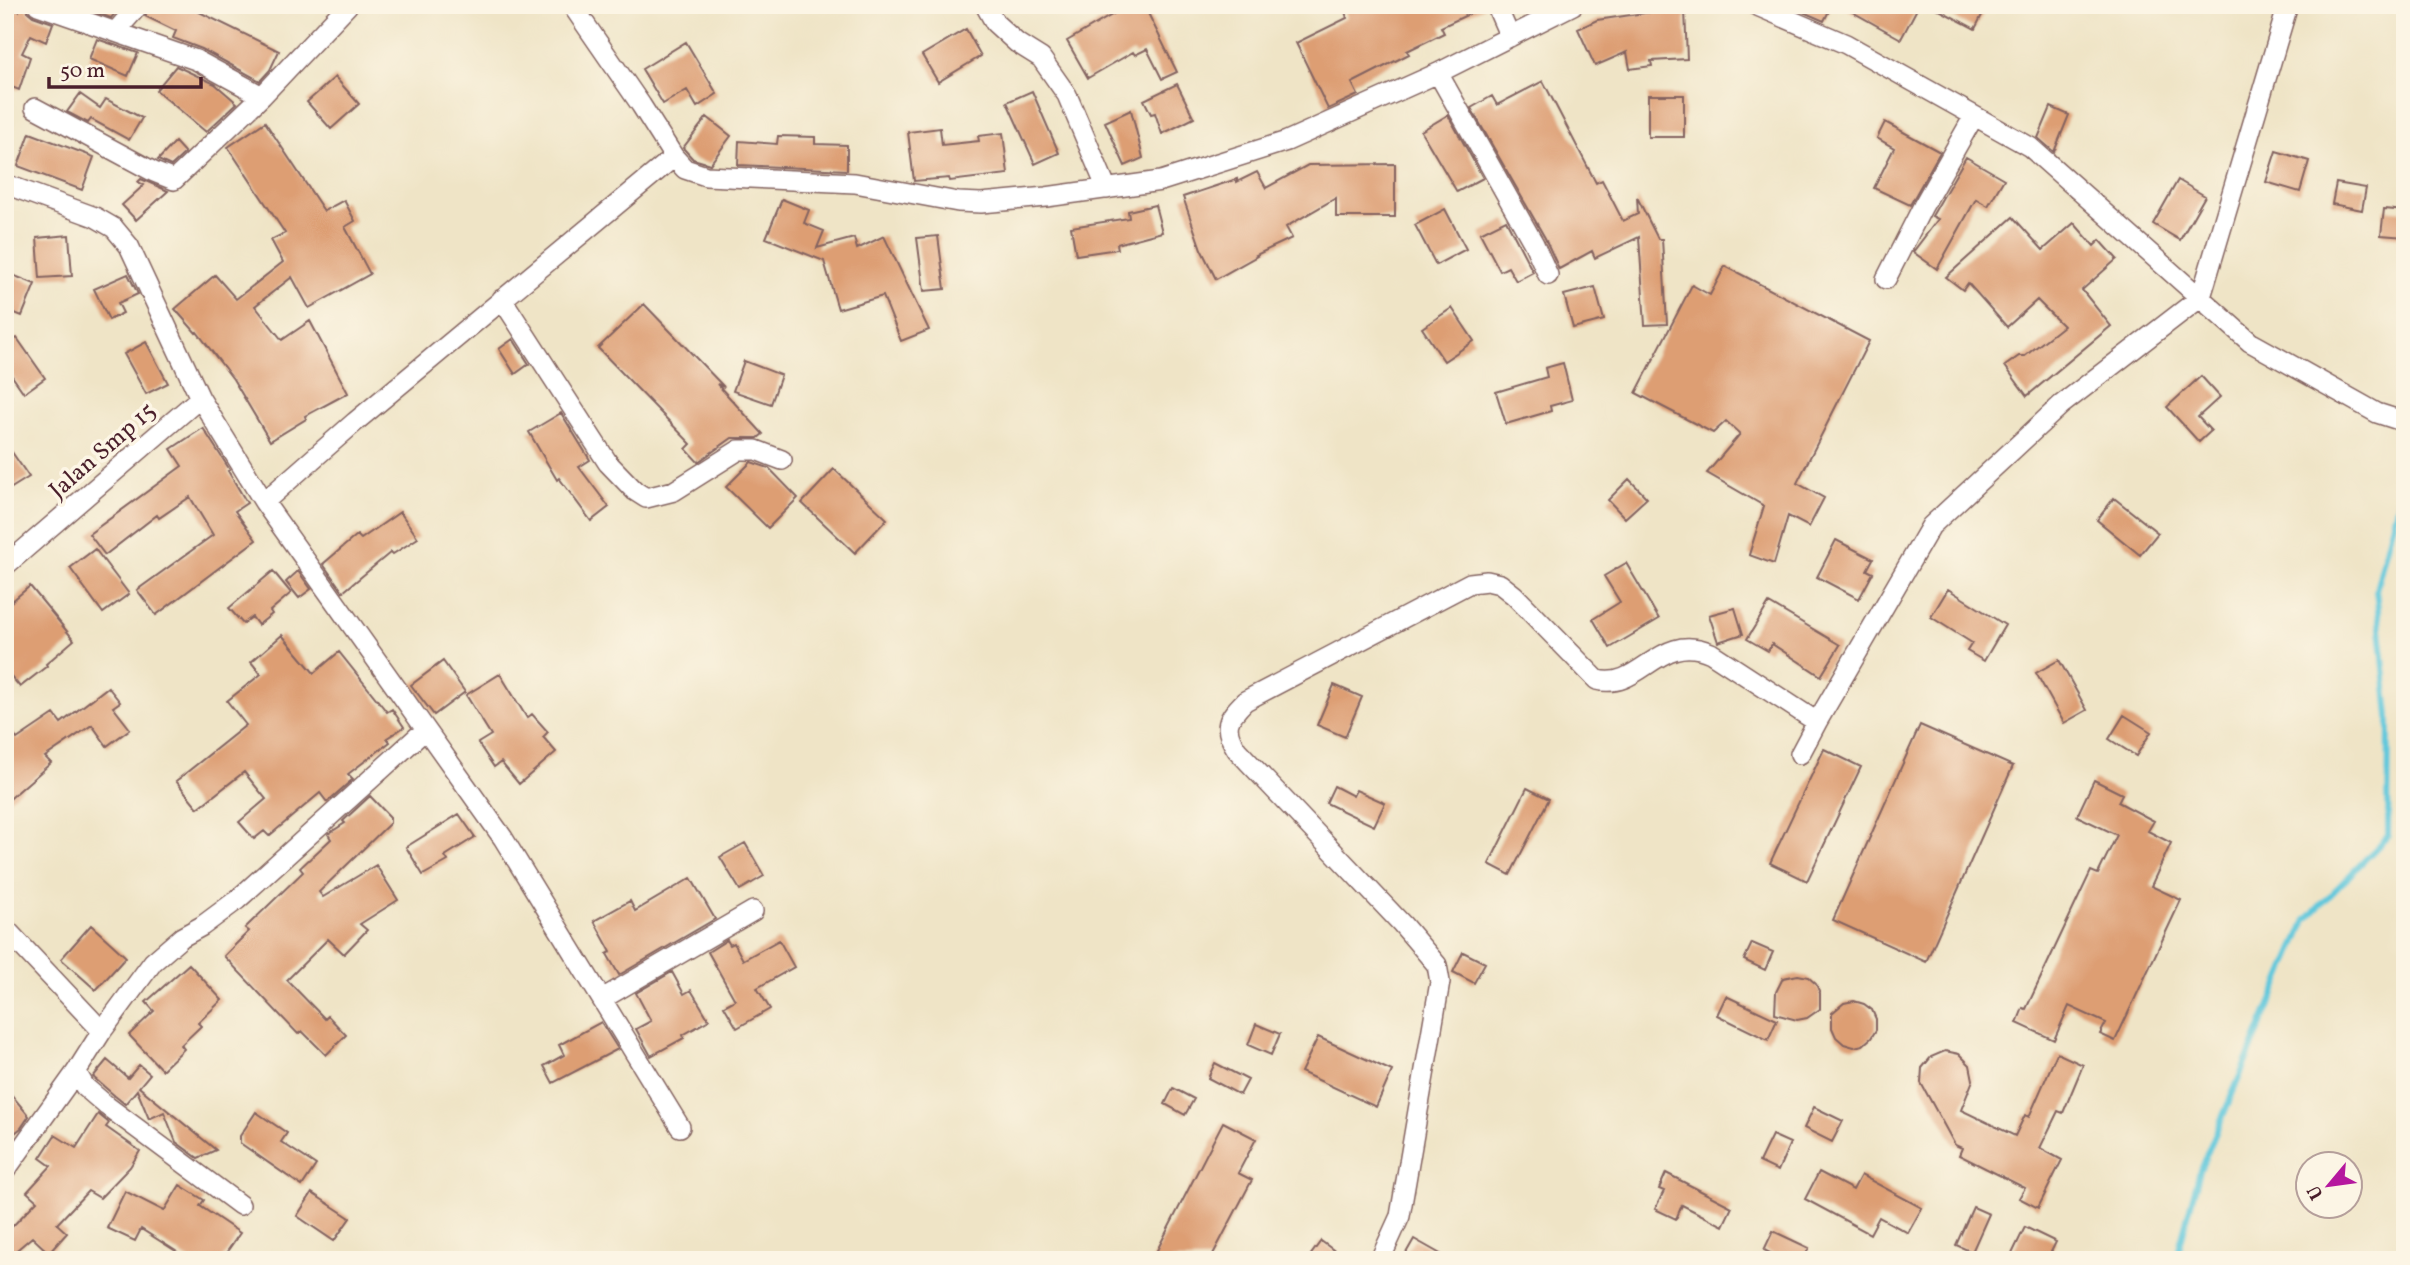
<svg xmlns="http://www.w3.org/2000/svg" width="2410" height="1265" font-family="Vollkorn,serif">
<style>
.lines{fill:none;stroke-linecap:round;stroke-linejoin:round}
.stream{stroke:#60c8dc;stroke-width:6}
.building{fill:#dd9e73}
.minor-casing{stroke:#846461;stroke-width:22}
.minor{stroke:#fff;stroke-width:19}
.labels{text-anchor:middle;stroke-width:7;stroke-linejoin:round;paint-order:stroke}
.street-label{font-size:24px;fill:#4a1f2b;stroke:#fcf5e5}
</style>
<rect width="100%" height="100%" fill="#fcf5e5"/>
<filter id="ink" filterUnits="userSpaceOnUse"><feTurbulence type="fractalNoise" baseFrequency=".0143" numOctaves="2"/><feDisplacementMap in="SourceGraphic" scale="14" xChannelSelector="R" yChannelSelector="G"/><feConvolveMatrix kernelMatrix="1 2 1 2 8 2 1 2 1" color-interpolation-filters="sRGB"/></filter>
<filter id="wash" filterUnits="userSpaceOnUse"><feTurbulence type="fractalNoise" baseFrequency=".00686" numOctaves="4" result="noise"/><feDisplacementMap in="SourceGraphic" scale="28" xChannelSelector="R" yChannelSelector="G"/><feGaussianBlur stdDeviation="1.57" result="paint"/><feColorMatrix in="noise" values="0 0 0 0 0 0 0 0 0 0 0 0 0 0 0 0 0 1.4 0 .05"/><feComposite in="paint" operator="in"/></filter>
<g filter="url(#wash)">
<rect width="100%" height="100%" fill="#efe4c6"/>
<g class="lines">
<path class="stream" d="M 2176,1260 L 2200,1170 L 2306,920 L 2388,836 L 2389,716 L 2376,590 L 2405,475"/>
</g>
<g id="blocks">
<path class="building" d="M 21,5 L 26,5 L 28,12 L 33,16 L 53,23 L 46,42 L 31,35 L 22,53 L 30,57 L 19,90 L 7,85 L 5,88 L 5,6 L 19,11 Z
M 76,5 L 122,5 L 111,18 Z
M 151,5 L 185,5 L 279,51 L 270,70 L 260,81 L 202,49 L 173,38 L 176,31 L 145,16 Z
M 1111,5 L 1144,5 L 1177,72 L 1162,79 L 1147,49 L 1135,55 L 1133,52 L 1088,78 L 1067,41 L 1115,13 Z
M 1343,5 L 1484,5 L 1484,7 L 1441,27 L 1444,33 L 1407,51 L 1409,54 L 1352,83 L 1358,95 L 1328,109 L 1296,43 L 1347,18 Z
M 1787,5 L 1832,5 L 1824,21 Z
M 1840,5 L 1919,5 L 1901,39 Z
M 1930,5 L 1987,5 L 1975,29 Z
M 1685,10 L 1687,59 L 1651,61 L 1652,66 L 1630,69 L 1627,52 L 1595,66 L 1578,29 L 1597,20 L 1658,11 Z
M 966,29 L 981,56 L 938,82 L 922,55 Z
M 97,39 L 138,53 L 128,76 L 89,59 Z
M 686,42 L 717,94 L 697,107 L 687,90 L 663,104 L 642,69 Z
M 176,66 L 215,84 L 237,103 L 206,132 L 156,90 Z
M 335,77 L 359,104 L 331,129 L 307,102 Z
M 1543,81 L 1596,183 L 1602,180 L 1623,221 L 1638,214 L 1637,197 L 1658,239 L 1662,239 L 1667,324 L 1645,325 L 1639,237 L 1595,258 L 1592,251 L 1559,269 L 1545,238 L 1471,108 L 1492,96 L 1497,105 Z
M 1177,84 L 1194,118 L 1162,134 L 1155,113 L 1151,114 L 1144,100 Z
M 1032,91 L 1059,153 L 1035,164 L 1007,102 Z
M 80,94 L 100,108 L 106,99 L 142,118 L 129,140 L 91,119 L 88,123 L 67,112 Z
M 1648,95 L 1684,95 L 1684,137 L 1648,137 Z
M 2051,107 L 2069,115 L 2054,152 L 2038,138 Z
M 1131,110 L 1143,158 L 1125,166 L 1105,122 Z
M 1448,115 L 1483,178 L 1457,192 L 1421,131 Z
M 707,117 L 731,136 L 710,164 L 693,159 L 683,148 Z
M 265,122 L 324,211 L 344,200 L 355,221 L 345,227 L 370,274 L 309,308 L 292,277 L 255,306 L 282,340 L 310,321 L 348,393 L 305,416 L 306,419 L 270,441 L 233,379 L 197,332 L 196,333 L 175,309 L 215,275 L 236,299 L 283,262 L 271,240 L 285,233 L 228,147 Z
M 1885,122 L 1940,152 L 1910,205 L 1874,188 L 1894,148 L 1877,138 Z
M 940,128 L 942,145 L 979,141 L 978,136 L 1003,133 L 1008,174 L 950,181 L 949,178 L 914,181 L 908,132 Z
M 30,133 L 94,157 L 82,190 L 18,166 Z
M 778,136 L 815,137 L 815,144 L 847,145 L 847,170 L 738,165 L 739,141 L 777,144 Z
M 175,142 L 185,153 L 171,166 L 158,160 Z
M 2276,151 L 2309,161 L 2300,192 L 2266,182 Z
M 1966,157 L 2004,179 L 1988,206 L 1976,199 L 1937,269 L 1913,252 L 1938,219 L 1932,216 Z
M 1395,164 L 1395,217 L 1336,217 L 1336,198 L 1286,227 L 1292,238 L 1256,255 L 1257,256 L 1216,279 L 1201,249 L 1183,197 L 1237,179 L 1237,182 L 1257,172 L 1266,188 L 1308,165 Z
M 141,179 L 168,191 L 136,220 L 122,205 L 144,185 L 138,182 Z
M 2178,180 L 2205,196 L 2180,240 L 2153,224 Z
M 2336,183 L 2366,188 L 2362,210 L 2332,204 Z
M 782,199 L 809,210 L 804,223 L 824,231 L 817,248 L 854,238 L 857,249 L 884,236 L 929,330 L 901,341 L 883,296 L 838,309 L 824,261 L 766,238 Z
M 1155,205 L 1162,232 L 1117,244 L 1118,249 L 1076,255 L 1071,227 L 1129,218 L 1128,211 Z
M 1445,209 L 1466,249 L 1436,265 L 1415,225 Z
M 2384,209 L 2405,211 L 2405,237 L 2381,235 Z
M 2013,217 L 2043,250 L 2074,223 L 2094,246 L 2100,240 L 2117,259 L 2082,290 L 2111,326 L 2027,396 L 2005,366 L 2019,356 L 2025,356 L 2063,326 L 2037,300 L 2007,327 L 1968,283 L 1963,290 L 1946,277 Z
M 1506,220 L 1533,272 L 1516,281 L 1508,267 L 1500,271 L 1480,233 Z
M 69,235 L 72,276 L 40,278 L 37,238 Z
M 938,236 L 945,289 L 924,291 L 917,238 Z
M 1725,266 L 1869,341 L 1797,483 L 1824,498 L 1809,527 L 1788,516 L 1774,564 L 1749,555 L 1764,506 L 1707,473 L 1740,434 L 1726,421 L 1713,433 L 1636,393 L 1692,285 L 1710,295 Z
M 5,272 L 35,284 L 22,316 L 5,309 Z
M 128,274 L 138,294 L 118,303 L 123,313 L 109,320 L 94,289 Z
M 1595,287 L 1604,320 L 1573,328 L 1564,295 Z
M 644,304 L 724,387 L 717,384 L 763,434 L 758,438 L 732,438 L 698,462 L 686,449 L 691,444 L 598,348 Z
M 1452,308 L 1474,341 L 1444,361 L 1422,328 Z
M 17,338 L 45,378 L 24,393 L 5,366 L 5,346 Z
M 513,339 L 529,364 L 515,374 L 499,349 Z
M 146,342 L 168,383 L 146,394 L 124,354 Z
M 744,361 L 781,375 L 771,404 L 733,391 Z
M 1563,363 L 1572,400 L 1550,406 L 1551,411 L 1506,424 L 1496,392 L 1547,377 L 1545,368 Z
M 2201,376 L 2220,397 L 2198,417 L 2211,431 L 2199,442 L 2167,407 Z
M 561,413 L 590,460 L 579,467 L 609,507 L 591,521 L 559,478 L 557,480 L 529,432 Z
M 203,428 L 230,470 L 228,471 L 247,503 L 235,511 L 256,540 L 156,615 L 137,590 L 213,535 L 190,497 L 159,518 L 157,515 L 105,555 L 89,534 L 182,466 L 171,449 Z
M 5,442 L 29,477 L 5,492 Z
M 751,462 L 769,468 L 798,498 L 768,528 L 726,487 Z
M 834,469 L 887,519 L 855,553 L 802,503 Z
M 1629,479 L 1647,498 L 1625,518 L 1608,500 Z
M 2114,498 L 2158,533 L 2140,555 L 2097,520 Z
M 400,512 L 418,538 L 393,554 L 391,552 L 343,592 L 323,564 L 357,535 L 361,539 Z
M 1836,540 L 1873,559 L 1867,570 L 1873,573 L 1859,599 L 1817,577 Z
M 95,549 L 129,594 L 103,613 L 70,568 Z
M 1626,563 L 1659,619 L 1610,648 L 1593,619 L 1620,602 L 1604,576 Z
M 273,571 L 291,593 L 270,611 L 272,614 L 258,625 L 252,617 L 243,624 L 229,608 Z
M 298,571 L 311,589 L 299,598 L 286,582 Z
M 30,586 L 74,640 L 46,664 L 47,666 L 20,687 L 5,669 L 5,607 Z
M 1948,589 L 2005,625 L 1984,661 L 1967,651 L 1972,643 L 1931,617 Z
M 1769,603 L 1840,645 L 1821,676 L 1772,644 L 1768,651 L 1747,639 Z
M 1735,608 L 1743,634 L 1718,642 L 1709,615 Z
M 282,635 L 314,673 L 339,652 L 387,712 L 392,709 L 404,727 L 387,738 L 390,742 L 348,774 L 353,779 L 327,802 L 320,793 L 269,836 L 264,831 L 254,839 L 239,822 L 266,799 L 244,772 L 198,808 L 176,781 L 246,725 L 227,701 L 261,674 L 251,662 Z
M 2059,660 L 2087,710 L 2064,723 L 2036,673 Z
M 443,661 L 465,692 L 434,715 L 411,685 Z
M 500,674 L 527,718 L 532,714 L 548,732 L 543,737 L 556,752 L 519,784 L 501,762 L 494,767 L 478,743 L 491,735 L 466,695 Z
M 1334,685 L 1362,697 L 1345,737 L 1317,725 Z
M 108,687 L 120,702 L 113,707 L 130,729 L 107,746 L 92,725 L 45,757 L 51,763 L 5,803 L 5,725 L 17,739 L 54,714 L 61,723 Z
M 2124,715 L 2151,732 L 2136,756 L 2109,739 Z
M 1920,725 L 2013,766 L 1926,962 L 1833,920 Z
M 1824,749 L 1861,767 L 1807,881 L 1770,863 Z
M 2094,780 L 2122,794 L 2118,802 L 2154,821 L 2148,831 L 2171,843 L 2151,886 L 2181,900 L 2115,1041 L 2100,1034 L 2106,1023 L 2069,1006 L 2054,1040 L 2017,1023 L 2023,1008 L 2026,1009 L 2091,871 L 2098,874 L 2117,835 L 2077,816 Z
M 1334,786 L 1353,796 L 1356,790 L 1385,803 L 1374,826 L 1326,803 Z
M 1527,788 L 1549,799 L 1510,875 L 1489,864 Z
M 370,796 L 390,817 L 390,823 L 319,892 L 323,897 L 376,865 L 398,900 L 360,924 L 367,930 L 344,954 L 328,939 L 287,980 L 325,1019 L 328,1016 L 346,1035 L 326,1055 L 302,1031 L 298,1034 L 224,956 L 249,931 L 245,928 L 303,872 L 300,868 L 331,839 L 328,834 L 345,823 L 343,821 Z
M 459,814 L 475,837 L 445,856 L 448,861 L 423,875 L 406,847 Z
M 745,843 L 764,876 L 740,890 L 720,857 Z
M 691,878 L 715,919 L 619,975 L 607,954 L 611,952 L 594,921 L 630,901 L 635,911 Z
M 91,925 L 126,957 L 96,990 L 61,959 Z
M 727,940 L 730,945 L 734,943 L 743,960 L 779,940 L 794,967 L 757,988 L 770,1009 L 737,1028 L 724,1006 L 735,1000 L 708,952 Z
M 1752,943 L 1773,952 L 1765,970 L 1744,960 Z
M 1463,952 L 1485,963 L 1474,983 L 1453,972 Z
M 189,964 L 222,1000 L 198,1023 L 201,1026 L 181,1045 L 184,1049 L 162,1070 L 129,1035 L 154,1011 L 146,1002 Z
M 672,972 L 684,994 L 691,990 L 709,1020 L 683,1035 L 684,1038 L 651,1056 L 636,1029 L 651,1021 L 636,993 Z
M 1798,975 L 1808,977 L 1816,984 L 1820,993 L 1820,1009 L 1807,1018 L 1797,1020 L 1775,1014 L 1776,992 L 1783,978 Z
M 1726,996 L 1777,1020 L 1768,1040 L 1717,1015 Z
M 1854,1001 L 1864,1004 L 1872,1010 L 1876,1019 L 1876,1030 L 1871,1038 L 1863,1045 L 1854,1047 L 1844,1044 L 1836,1037 L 1832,1028 L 1832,1013 L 1844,1003 Z
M 601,1022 L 618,1049 L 553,1083 L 544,1066 L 564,1055 L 559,1045 Z
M 1256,1024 L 1280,1034 L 1271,1055 L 1248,1045 Z
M 1318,1037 L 1392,1071 L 1376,1107 L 1301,1072 Z
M 1945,1051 L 1959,1054 L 1970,1065 L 1973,1080 L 1961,1110 L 2015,1136 L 2025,1115 L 2029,1117 L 2057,1053 L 2083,1065 L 2063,1113 L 2058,1111 L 2040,1148 L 2062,1160 L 2038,1208 L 2019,1198 L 2025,1188 L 1959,1155 L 1962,1148 L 1955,1145 L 1921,1083 L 1922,1068 L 1931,1057 Z
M 107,1060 L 128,1078 L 139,1065 L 150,1074 L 139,1087 L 216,1150 L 198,1158 L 176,1142 L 164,1112 L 149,1119 L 137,1090 L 125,1104 L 115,1096 L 93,1077 Z
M 1215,1063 L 1248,1080 L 1240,1095 L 1208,1078 Z
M 5,1087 L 29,1116 L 21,1128 L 5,1141 Z
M 1173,1088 L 1194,1099 L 1185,1115 L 1165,1104 Z
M 1814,1107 L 1843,1121 L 1832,1142 L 1804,1128 Z
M 256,1112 L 287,1133 L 281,1142 L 316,1165 L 302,1186 L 240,1143 L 240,1136 Z
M 98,1114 L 109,1123 L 106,1127 L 140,1151 L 130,1167 L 100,1198 L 88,1191 L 57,1224 L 67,1233 L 49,1253 L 32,1237 L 5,1260 L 5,1234 L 37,1201 L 27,1192 L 51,1166 L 40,1158 L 55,1135 L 76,1148 Z
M 1223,1122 L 1256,1139 L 1238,1173 L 1252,1180 L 1210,1260 L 1152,1260 Z
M 1772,1135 L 1790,1143 L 1778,1171 L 1759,1162 Z
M 1819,1172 L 1853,1190 L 1861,1175 L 1922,1208 L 1908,1233 L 1879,1217 L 1870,1234 L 1805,1199 Z
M 1666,1173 L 1732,1207 L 1723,1226 L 1682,1205 L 1676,1219 L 1655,1209 L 1664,1191 L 1659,1189 Z
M 180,1185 L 204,1200 L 200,1206 L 240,1233 L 221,1260 L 190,1260 L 141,1229 L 135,1241 L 107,1228 L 125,1191 L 164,1211 Z
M 312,1193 L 350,1218 L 334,1241 L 297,1216 Z
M 1973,1207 L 1989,1214 L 1972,1252 L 1956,1245 Z
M 2025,1227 L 2056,1242 L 2047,1260 L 2009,1260 Z
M 1773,1231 L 1809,1248 L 1803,1260 L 1784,1260 L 1764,1250 Z
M 1414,1239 L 1451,1260 L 1402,1260 Z
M 1321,1241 L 1347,1260 L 1307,1260 Z"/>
</g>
</g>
<g filter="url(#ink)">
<use href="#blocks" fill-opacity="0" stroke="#846461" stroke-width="2"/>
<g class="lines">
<defs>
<path id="minor" d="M 38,5 L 196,60 L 262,96
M 572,5 L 641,105 L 674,157 L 685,169 L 706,176 L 855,183 L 958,202 L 981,203 L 1046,197 L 1161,181 L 1287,141 L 1438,73 L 1573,5
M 985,5 L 995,23 L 1017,43 L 1041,58 L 1067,95 L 1107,189
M 1496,5 L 1510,37
M 1755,5 L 1846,44 L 2030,147 L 2250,342 L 2377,413 L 2405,422
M 116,31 L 139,5
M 1438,73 L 1534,244 L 1548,275
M 35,108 L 154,172 L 174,180 L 262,96 L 348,5
M 5,184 L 95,217 L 114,228 L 129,246 L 200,398 L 264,502 L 355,422 L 674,157
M 1886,279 L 1923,206 L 1974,116
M 502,299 L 608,463 L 635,491 L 646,498 L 674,491 L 739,450 L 756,450 L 782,460
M 264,502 L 503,838 L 680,1127
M 5,566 L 200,398
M 1800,754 L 1817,722 L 1931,526 L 2061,405 L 2201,297 L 2288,5
M 5,928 L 102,1031
M 602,999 L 753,911
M 76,1072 L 85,1087 L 107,1106 L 240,1205
M 5,1171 L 76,1072 L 102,1031 L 153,962 L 182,937 L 202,926 L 237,900 L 425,730
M 1380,1260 L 1400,1216 L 1440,982 L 1437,965 L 1402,924 L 1237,750 C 1222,727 1227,719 1245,701 L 1470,583 L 1487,581 L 1500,584 L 1514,595 L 1597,680 C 1641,691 1659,630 1711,653 L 1817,722"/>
</defs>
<use href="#minor" class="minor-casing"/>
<use href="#minor" class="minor"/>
</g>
</g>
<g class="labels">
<g class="street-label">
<text transform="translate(102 450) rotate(-41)" y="8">Jalan Smp 15</text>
</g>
</g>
<rect width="2410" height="1265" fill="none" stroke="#fcf5e5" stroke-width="28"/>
<g transform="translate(2329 1185) rotate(241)"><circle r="33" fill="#fcf5e5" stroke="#b59f9b" stroke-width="2"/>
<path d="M0-5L12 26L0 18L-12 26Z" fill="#b5179e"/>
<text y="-10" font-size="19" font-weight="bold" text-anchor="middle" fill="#4a1f2b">U</text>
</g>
<path d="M49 77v10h152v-10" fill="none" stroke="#4a1f2b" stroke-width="3.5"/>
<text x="60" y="77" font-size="21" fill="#4a1f2b" stroke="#fcf5e5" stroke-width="5" paint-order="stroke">50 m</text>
</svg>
